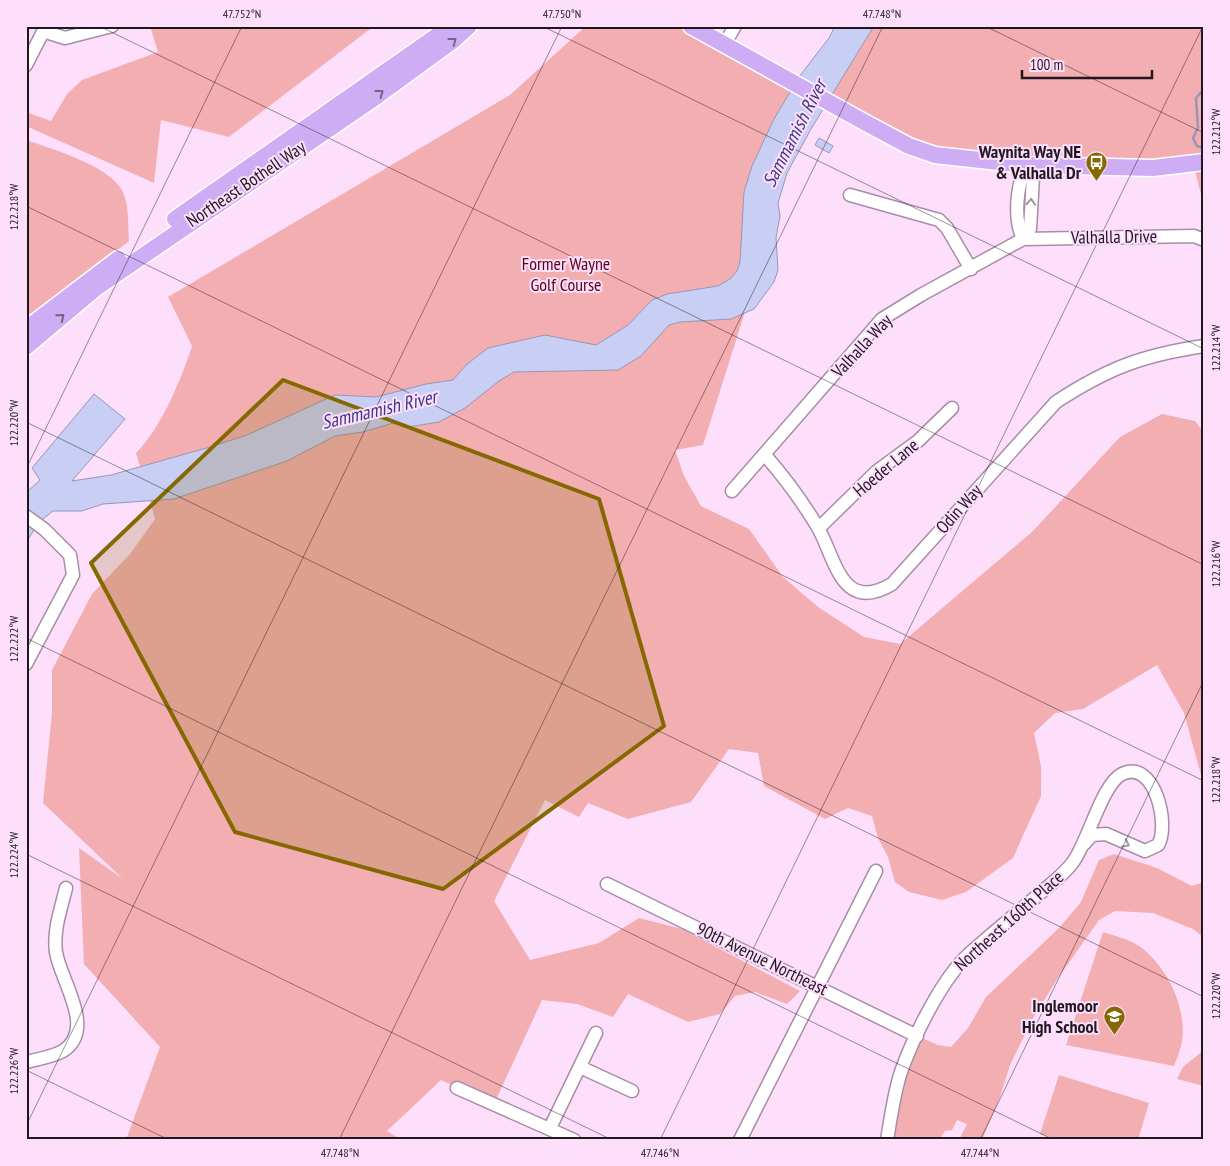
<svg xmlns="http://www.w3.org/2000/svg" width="1230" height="1166" font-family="'PT Sans Narrow',sans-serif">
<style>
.green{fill:#f3aeb1}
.water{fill:#c9cef5;stroke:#9797b5}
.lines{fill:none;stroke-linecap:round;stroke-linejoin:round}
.stream{stroke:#9797b5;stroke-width:2.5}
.minor-casing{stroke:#a88da7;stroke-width:15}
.major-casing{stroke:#fff;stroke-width:19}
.minor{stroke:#fff;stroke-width:12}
.major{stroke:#cfadf5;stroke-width:16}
.oneway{stroke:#78628b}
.oneway2{stroke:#9b979b}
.marked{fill:#866803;fill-opacity:0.2;stroke:#866803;stroke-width:4;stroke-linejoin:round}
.ticks{fill:none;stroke:#211721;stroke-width:1;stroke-opacity:0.45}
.labels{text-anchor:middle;stroke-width:4;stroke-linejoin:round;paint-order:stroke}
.poi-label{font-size:18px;font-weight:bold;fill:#211721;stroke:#fddffb;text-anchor:end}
.street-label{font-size:18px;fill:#211721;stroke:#fddffb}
.park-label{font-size:18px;fill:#5b0017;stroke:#fddffb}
.water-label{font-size:19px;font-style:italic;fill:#3a3a84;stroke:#fddffb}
.neatline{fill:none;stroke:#211721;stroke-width:2}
.ticks-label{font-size:12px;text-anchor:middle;fill:#211721}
</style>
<rect width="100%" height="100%" fill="#fddffb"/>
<path class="green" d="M 150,26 L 374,26 L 229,137 L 161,120 L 154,183 L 26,126 L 26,112 L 51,121 L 67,94 L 82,80 L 158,52 Z
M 586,26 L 681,26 L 812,91 L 791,137 L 755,280 L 703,445 L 675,450 L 684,476 L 701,506 L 749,529 L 783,577 L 818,607 L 864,637 L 900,644 L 1033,531 L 1120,437 L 1162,414 L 1195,421 L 1204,433 L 1204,786 L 1184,713 L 1157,665 L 1083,709 L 1055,713 L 1034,733 L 1041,766 L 1041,796 L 1013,858 L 966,892 L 942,900 L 909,892 L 895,882 L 888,857 L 878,838 L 872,816 L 848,808 L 825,819 L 764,786 L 758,753 L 729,749 L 691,802 L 628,819 L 588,803 L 579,817 L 545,800 L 494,901 L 530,960 L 599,943 L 639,918 L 682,929 L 800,991 L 787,1004 L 755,992 L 735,996 L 720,1014 L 688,1022 L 628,994 L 613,1017 L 577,1004 L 542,1000 L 494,1104 L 441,1080 L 387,1131 L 401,1140 L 126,1140 L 160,1047 L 84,964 L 79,848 L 123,879 L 43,803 L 52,713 L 52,670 L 92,594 L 130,554 L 155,519 L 136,453 C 160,430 182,378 192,346 L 168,297 L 510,95 Z
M 850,26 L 1204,26 L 1204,206 L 1193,163 L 935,155 L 814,92 Z
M 26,140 C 52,149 111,166 123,192 C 129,206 128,225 129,241 L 26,324 Z
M 1114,854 L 1157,868 L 1192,886 L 1204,882 L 1204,938 L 1193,929 L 1153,913 L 1115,911 L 1099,920 L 1056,981 L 1032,1020 L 1010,1065 L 999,1100 L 982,1140 L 959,1140 L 967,1124 L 957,1120 L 952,1130 L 945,1131 L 939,1140 L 887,1140 L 917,1036 L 938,1045 L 951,1047 L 968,1028 L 986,997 L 1059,928 L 1081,902 L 1099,860 Z
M 1103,932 C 1115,936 1129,939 1139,946 C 1167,966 1187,1007 1182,1041 C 1181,1049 1177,1058 1174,1066 L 1066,1045 Z
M 1204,1050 L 1204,1086 L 1177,1079 L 1183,1067 Z
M 1059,1075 L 1149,1103 L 1138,1140 L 1058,1140 L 1040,1134 Z"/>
<path class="water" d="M 835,26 L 874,26 L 811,129 L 787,173 L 778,203 L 780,216 L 776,238 L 778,270 L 774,282 L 754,309 L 731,319 L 680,322 L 669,325 L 641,356 L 618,370 L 514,372 L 499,381 L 465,408 L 439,422 L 408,427 L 393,423 L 363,432 L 335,436 L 287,461 L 174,499 L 103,504 L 82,511 L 53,511 L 38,523 L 26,543 L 26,493 L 40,480 L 32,468 L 94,394 L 125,419 L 72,481 L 111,475 L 210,447 L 247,435 L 335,395 L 376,397 L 426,384 L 453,380 L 466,365 L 488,348 L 545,335 L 596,345 L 628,325 L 652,300 L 667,294 L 718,286 L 730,279 L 737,271 L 740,262 L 744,192 L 752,166 L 774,119 L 799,77 L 829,38 Z
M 819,138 L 833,146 L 829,153 L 815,145 Z"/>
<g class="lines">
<path class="stream" d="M 1202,26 L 1204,30
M 1204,89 L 1196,98 L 1198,128 L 1193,138 L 1197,146 L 1204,148"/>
<defs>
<path id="minor" d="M 43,31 L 65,38 L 112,26
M 724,45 L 735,26
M 26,65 L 46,26
M 850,195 L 939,220 L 947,228 L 971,269
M 1023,239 L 1194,236 L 1204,240
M 1023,239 C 1013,218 1017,186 1026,165
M 765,455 C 784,477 802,501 817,526 C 835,555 840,615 892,584 L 1056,402 C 1108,368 1143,355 1204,346
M 732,491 L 882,319 L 921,295 L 1023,239 L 1030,229 L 1033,177 L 1026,165
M 26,516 L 44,529 L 70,555 L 73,575 L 26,664
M 819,528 L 877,471 L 918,441 L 952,408
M 607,884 L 917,1036
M 26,1062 C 38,1059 52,1057 63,1051 C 97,1029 60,980 56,952 C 53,930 61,909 66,888
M 580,1067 L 632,1091
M 457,1088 L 574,1140
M 550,1128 L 596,1033
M 740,1140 L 876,871
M 887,1140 C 891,1117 894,1091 902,1069 C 914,1036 942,979 968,955 C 990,935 1014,916 1037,896 C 1049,885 1063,876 1073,862 C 1088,842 1102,784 1122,774 C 1155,758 1170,826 1158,845 L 1145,851 L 1106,834 L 1092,835 L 1084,844"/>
<path id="major" d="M 691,26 L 866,123 L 909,146 L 935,155 L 1026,165 L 1153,168 L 1204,162
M 175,219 L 451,26
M 26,329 L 118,259
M 26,347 L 96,288 L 370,101 L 455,39 L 469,26"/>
</defs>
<use href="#minor" class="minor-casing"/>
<use href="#major" class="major-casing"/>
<use href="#minor" class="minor"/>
<use href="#major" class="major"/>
</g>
<defs><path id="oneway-chevron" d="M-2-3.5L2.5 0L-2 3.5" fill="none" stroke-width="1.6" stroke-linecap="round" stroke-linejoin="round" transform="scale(1.25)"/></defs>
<g class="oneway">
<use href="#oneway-chevron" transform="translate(453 41) rotate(-38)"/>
<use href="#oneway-chevron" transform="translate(380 93) rotate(-37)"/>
<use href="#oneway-chevron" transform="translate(61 317) rotate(-40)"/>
</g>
<g class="oneway2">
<use href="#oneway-chevron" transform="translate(1031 202) rotate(-87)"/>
<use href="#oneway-chevron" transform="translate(1126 844) rotate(26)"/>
</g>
<path class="marked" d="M 283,380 L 599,499 L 664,726 L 443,889 L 235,832 L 91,563 Z"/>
<path class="ticks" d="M 99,26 L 1204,565M 542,26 L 1204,349M 985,26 L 1204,133M 26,206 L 1204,781M 26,422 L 1204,997M 26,469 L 242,26M 26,638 L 1054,1140M 26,854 L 612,1140M 26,1070 L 169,1140M 26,1126 L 562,26M 339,1140 L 883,26M 660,1140 L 1203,26M 980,1140 L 1204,680"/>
<defs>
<symbol id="bus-pin" viewBox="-11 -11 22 30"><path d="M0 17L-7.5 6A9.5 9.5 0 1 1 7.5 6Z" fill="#866803" stroke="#fddffb"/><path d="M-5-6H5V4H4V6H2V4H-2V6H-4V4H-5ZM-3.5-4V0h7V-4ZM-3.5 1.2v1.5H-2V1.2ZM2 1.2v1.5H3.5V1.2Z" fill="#fff"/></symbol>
<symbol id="school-pin" viewBox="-11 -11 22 30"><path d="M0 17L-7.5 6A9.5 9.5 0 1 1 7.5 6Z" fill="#866803" stroke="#fddffb"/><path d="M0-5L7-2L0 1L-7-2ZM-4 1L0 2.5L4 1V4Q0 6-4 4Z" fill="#fff"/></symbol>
</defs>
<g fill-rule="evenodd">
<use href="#bus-pin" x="1084" y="150" width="25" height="34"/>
<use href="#school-pin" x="1102" y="1004" width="25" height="34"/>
</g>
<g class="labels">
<g class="poi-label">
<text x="1081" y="158">Waynita Way NE<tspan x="1081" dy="21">&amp; Valhalla Dr</tspan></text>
<text x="1098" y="1012">Inglemoor<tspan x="1098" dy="21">High School</tspan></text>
</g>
<g class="street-label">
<text transform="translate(246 184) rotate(-34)" y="6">Northeast Bothell Way</text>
<text transform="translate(1114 237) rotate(-1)" y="6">Valhalla Drive</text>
<text transform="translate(862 346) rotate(-47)" y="6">Valhalla Way</text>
<text transform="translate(886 468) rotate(-40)" y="6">Hoeder Lane</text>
<text transform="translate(959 509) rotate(-48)" y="6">Odin Way</text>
<text transform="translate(1009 921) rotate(-42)" y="6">Northeast 160th Place</text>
<text transform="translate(762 959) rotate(26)" y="6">90th Avenue Northeast</text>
</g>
<g class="park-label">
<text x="566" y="270">Former Wayne<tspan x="566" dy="21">Golf Course</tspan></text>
</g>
<g class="water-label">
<text transform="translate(794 133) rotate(-63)" y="7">Sammamish River</text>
<text transform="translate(379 409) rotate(-13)" y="7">Sammamish River</text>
</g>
</g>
<rect width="1230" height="1166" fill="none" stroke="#fddffb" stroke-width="55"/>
<path d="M1022 70v8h130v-8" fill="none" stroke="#211721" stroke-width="2.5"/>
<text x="1030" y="70" font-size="15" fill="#211721" stroke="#fddffb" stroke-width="4" paint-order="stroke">100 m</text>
<rect x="28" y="28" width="1174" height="1110" class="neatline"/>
<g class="ticks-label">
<text x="242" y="18">47.752°N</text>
<text x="562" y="18">47.750°N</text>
<text x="882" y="18">47.748°N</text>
<text transform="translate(1216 132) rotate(-90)" y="4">122.212°W</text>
<text transform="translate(14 207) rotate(-90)" y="4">122.218°W</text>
<text transform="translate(1216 348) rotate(-90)" y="4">122.214°W</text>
<text transform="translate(14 423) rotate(-90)" y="4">122.220°W</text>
<text transform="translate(1216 564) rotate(-90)" y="4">122.216°W</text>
<text transform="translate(14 639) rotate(-90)" y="4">122.222°W</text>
<text transform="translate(1216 780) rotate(-90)" y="4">122.218°W</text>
<text transform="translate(14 855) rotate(-90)" y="4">122.224°W</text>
<text transform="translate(1216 996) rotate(-90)" y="4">122.220°W</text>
<text transform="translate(14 1071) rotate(-90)" y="4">122.226°W</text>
<text x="340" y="1157">47.748°N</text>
<text x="660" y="1157">47.746°N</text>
<text x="980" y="1157">47.744°N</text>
</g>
</svg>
